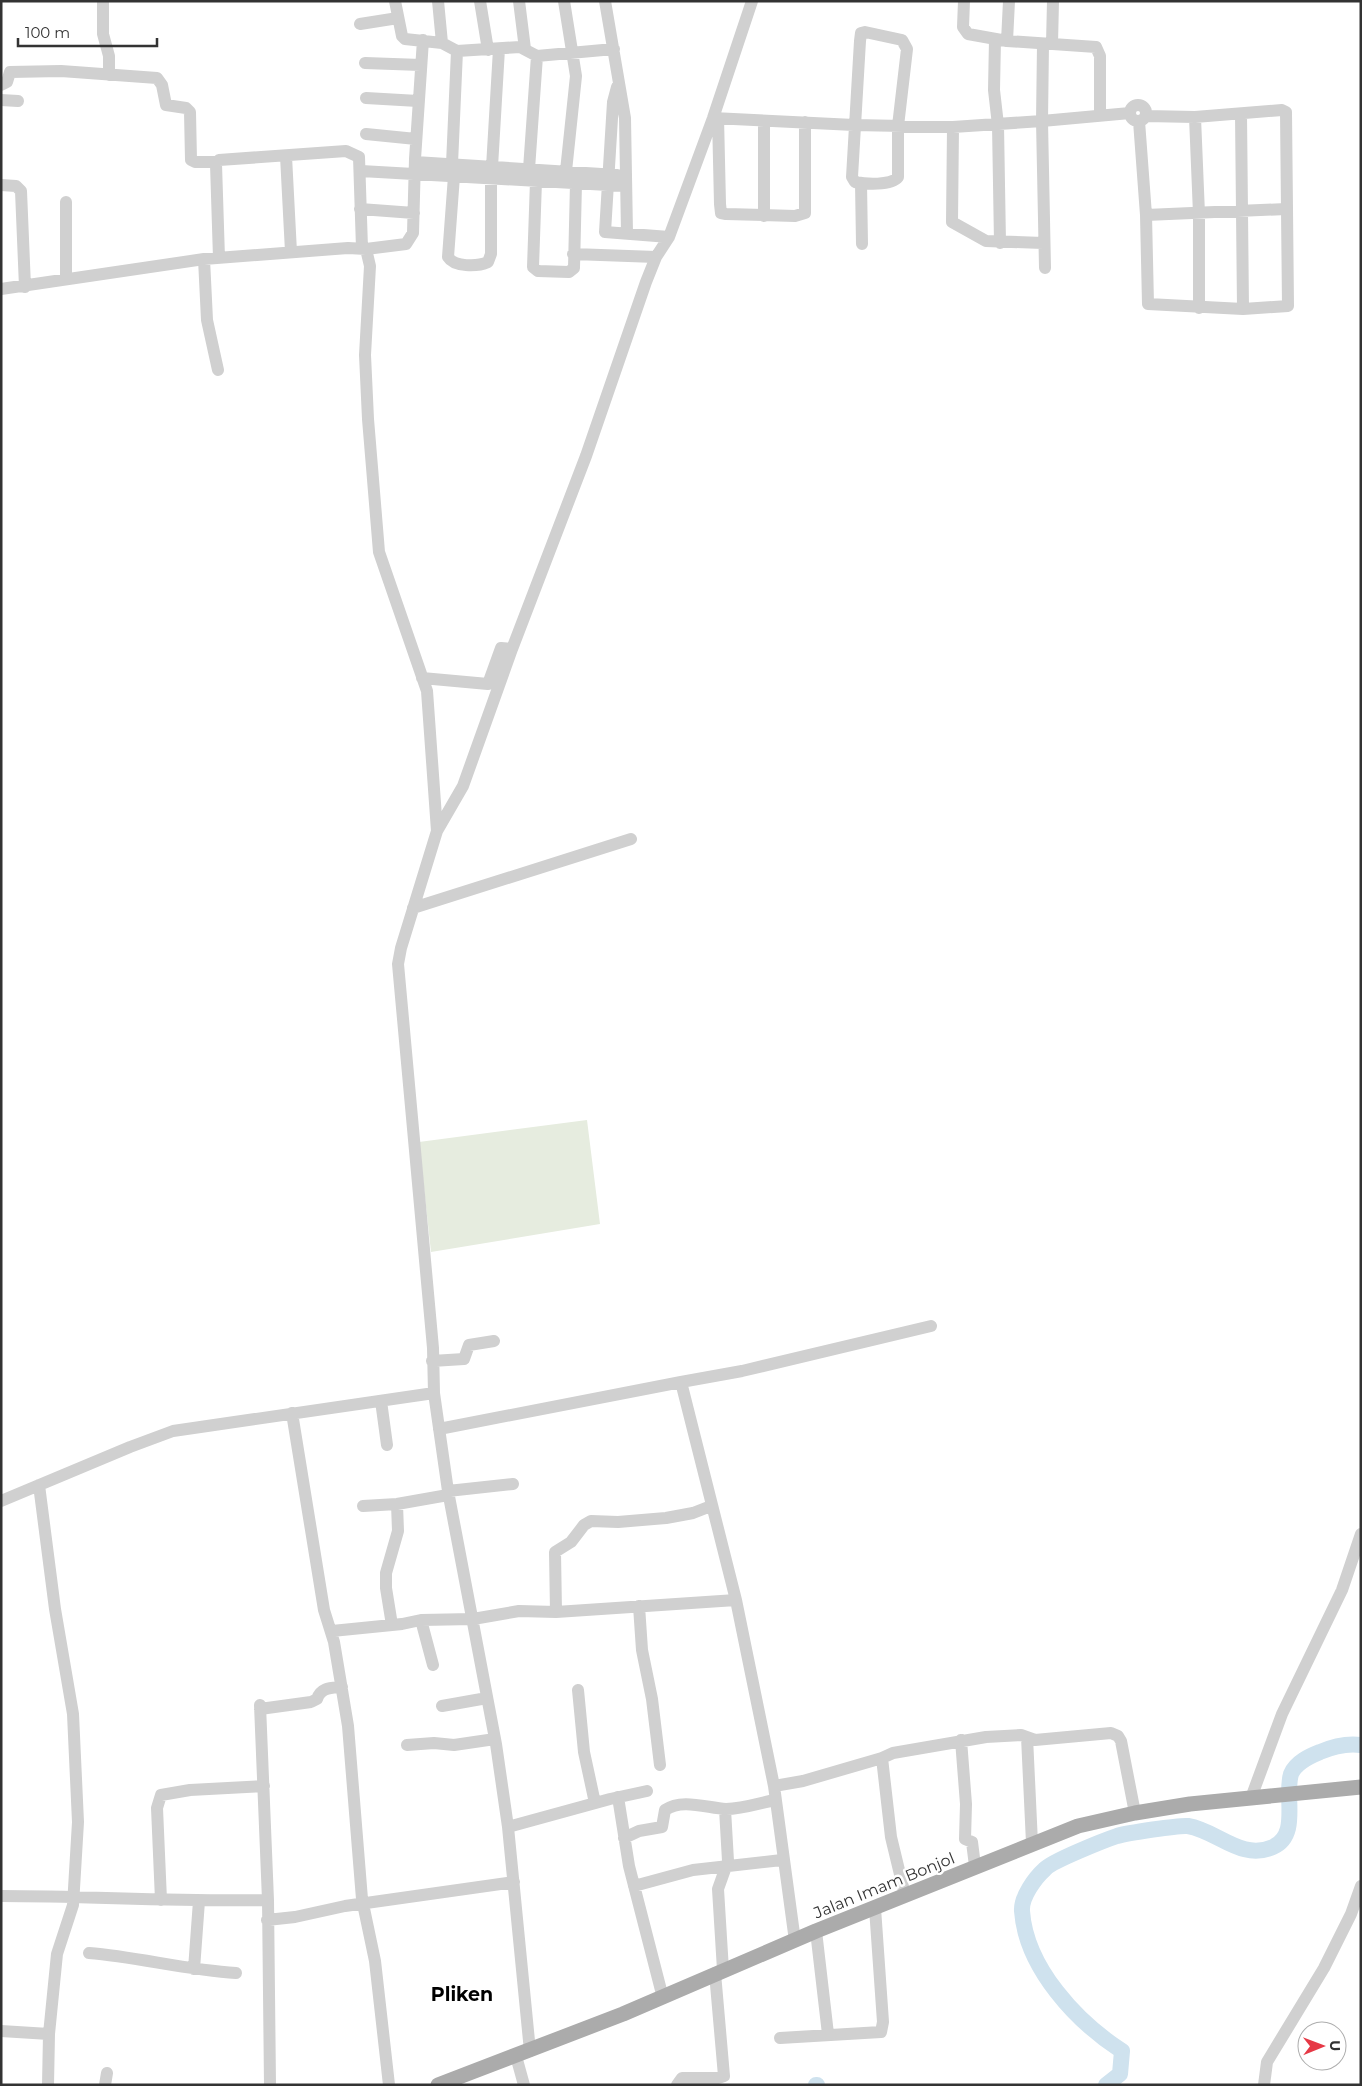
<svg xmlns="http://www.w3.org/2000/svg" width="1362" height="2086" font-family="Montserrat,sans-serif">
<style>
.green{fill:#e6ecdf}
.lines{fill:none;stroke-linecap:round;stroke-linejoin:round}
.river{stroke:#cfe2ee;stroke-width:16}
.minor{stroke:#d0d0d0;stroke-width:12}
.major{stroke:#ababab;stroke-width:15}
.labels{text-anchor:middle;stroke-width:5;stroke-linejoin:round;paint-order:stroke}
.street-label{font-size:16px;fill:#333;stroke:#fff}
.quarter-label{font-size:19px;font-weight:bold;fill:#000;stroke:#fff}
</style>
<rect width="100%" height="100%" fill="#fff"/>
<path class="green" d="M 587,1120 L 600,1224 L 431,1252 L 419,1142 Z"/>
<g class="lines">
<path class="river" d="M 816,2085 L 817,2085
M 1106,2085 L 1120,2074 L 1122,2051 C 1077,2022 1026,1968 1022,1911 C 1021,1897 1035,1878 1045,1869 C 1052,1861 1105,1840 1117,1836 C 1127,1833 1179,1825 1188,1826 C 1218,1831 1241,1861 1273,1847 C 1300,1835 1284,1797 1291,1774 C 1296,1762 1310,1756 1320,1752 C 1334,1746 1346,1743 1361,1745"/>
<path class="minor" d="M 103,1 L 103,34 L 109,56 L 109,75
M 395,1 L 402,36 L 405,39 L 442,43 L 457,51 L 520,47 L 537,56 L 614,49
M 438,1 L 442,43
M 480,1 L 488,50
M 519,1 L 525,49
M 564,1 L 576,76 L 566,171
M 605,1 L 625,118 L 627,233
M 964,1 L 963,27 L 968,34 L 1007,41 L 1096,47 L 1100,56 L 1100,114
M 360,24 L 398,18
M 865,32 L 902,40 L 907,49 L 898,126 L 898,177 C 891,186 865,184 855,182 L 852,177 L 860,41 L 861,33 Z
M 995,39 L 994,90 L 998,125 L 1000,243
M 1007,41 L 1009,1
M 1043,44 L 1042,121 L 1130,113
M 1052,44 L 1053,1
M 365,63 L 421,65
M 1,85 L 7,82 L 10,72 L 61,71 L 157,78 L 162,85 L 166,105 L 186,108 L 190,112 L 191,160 L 195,162 L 217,162
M 617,87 L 613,102 L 605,232 L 669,237
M 366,98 L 418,101
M 1,100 L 18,101
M1130 113a8 8 0 1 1 16 0a8 8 0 1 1-16 0Z
M 1241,114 L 1243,309
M 718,117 L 720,204 L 721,213 L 726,214 L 795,216 L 805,213 L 805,122
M 1195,117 L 1199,214 L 1199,308
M 713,118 L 854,125 L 953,127 L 1042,121 L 1045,268
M 1139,121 L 1146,215 L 1148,304 L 1243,309 L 1288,306 L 1286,112 L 1282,110 L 1195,117 L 1146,116
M 953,127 L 952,222 L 986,241 L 1043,243
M 366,134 L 416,139
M 286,156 L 291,252
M 415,162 L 617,175
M 452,164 L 457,51
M 492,167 L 499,49
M 529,169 L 537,56
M 361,171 L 625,186
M 454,176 L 448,257 C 454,267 477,267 488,262 L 491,254 L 491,178
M 536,181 L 533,267 L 538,271 L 569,272 L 574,268 L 576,183
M 861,183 L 862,244
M 1,185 L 16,186 L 21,191 L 25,287
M 66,202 L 66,279
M 360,209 L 414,213
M 1146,215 L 1286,209
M 764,216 L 764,121
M 366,249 L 406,244 L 413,233 L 415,159 L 423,40
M 573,254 L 656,257
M 219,258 L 216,164 L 219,160 L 346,151 L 359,157 L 362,248
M 204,259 L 207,320 L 218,370
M 1,289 L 204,259 L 348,248 L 366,249 L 370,266 L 365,355 L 368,419 L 379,552 L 427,691 L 437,831
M 422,678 L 488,684 L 501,648 L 512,649
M 413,908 L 631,839
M 432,1361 L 464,1359 L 469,1345 L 494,1341
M 681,1382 L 742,1371 L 931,1326
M 381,1401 L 387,1445
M 292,1413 L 324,1610 L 334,1642 L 348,1726 L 362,1899 L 375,1961 L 389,2085
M 439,1429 L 681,1382 L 736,1600 L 774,1786
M 39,1485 L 55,1609 L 73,1714 L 78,1822 L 73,1905 L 57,1954 L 49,2034 L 48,2085
M 448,1491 L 513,1484
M 1,1501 L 130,1447 L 173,1431 L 434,1393
M 363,1506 L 397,1504 L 448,1495
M 639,1606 L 642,1650 L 652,1699 L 660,1765
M 556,1612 L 736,1600
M 421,1620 L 433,1665
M 392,1625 L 386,1588 L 386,1573 L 398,1531 L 397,1504
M 332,1631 L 402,1624 L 421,1620 L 473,1619 L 519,1611 L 556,1612 L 555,1552 L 571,1542 L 584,1525 L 591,1521 L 618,1522 L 666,1518 L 693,1513 L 711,1506
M 578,1690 L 584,1752 L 595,1803
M 260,1705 L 268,1900 L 270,2085
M 442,1706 L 487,1698
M 260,1709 L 311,1702 L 317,1699 C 321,1687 331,1688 342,1687
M 1027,1737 L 1032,1843
M 961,1740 L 966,1804 L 965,1839 L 972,1842 L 975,1866
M 407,1745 L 434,1743 L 454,1745 L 495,1739
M 882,1758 L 891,1837 L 905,1895
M 618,1797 L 629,1866 L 663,1998
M 1251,1798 L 1282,1714 L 1342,1590 L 1361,1534
M 508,1827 L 610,1799 L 647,1791
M 624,1838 L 639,1831 L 662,1827 L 665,1810 C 682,1798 707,1808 726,1809 C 742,1809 760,1803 775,1800
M 634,1886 L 693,1870 L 782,1860
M 1,1896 C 90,1896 179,1902 268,1900
M 161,1900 L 157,1808 L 161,1795 L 190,1790 L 264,1786
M 267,1920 L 295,1917 L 345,1906 L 514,1882
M 816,1931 L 828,2034
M 795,1941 L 774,1786 L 803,1781 L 882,1758 L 893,1753 L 986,1737 L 1021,1735 L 1035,1740 L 1111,1733 L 1118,1736 L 1121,1741 L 1135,1813
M 89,1953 C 138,1957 186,1970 236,1973
M 194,1969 L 199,1901
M 723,1970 L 718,1889 L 728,1861 L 725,1809
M 1,2031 L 49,2034
M 780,2038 L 881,2032 L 883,2022 L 875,1908
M 530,2051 L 508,1827 L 496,1744 L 448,1491 L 434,1393 L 433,1348 L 398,964 L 401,948 L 437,831 L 463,786 L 512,649 L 586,456 L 646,282 L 656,257 L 669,237 L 713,118 L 752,1
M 516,2056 L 524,2085
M 105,2085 L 107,2073
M 677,2085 L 682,2078 L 718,2078 L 724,2076 L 715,1973
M 1264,2085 L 1267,2062 L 1324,1968 L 1351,1914 L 1361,1886"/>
<path class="major" d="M 438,2085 L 623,2014 L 816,1931 L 1078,1826 L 1135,1813 L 1190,1804 L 1361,1787"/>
</g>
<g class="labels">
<g class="street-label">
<text transform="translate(884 1885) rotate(-22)" y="6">Jalan Imam Bonjol</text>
</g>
<g class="quarter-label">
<text x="462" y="2001">Pliken</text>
</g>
</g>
<rect width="1362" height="2086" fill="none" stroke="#333333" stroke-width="5"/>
<g transform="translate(1322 2046) rotate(89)"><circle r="24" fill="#ffffff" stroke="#adadad"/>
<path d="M0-4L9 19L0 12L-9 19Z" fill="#e63946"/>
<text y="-8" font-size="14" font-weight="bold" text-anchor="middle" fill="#333333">U</text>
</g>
<path d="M18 38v8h139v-8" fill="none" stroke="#333333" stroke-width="2.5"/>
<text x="25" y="38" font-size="15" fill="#333333" stroke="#ffffff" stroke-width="4" paint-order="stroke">100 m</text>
</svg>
